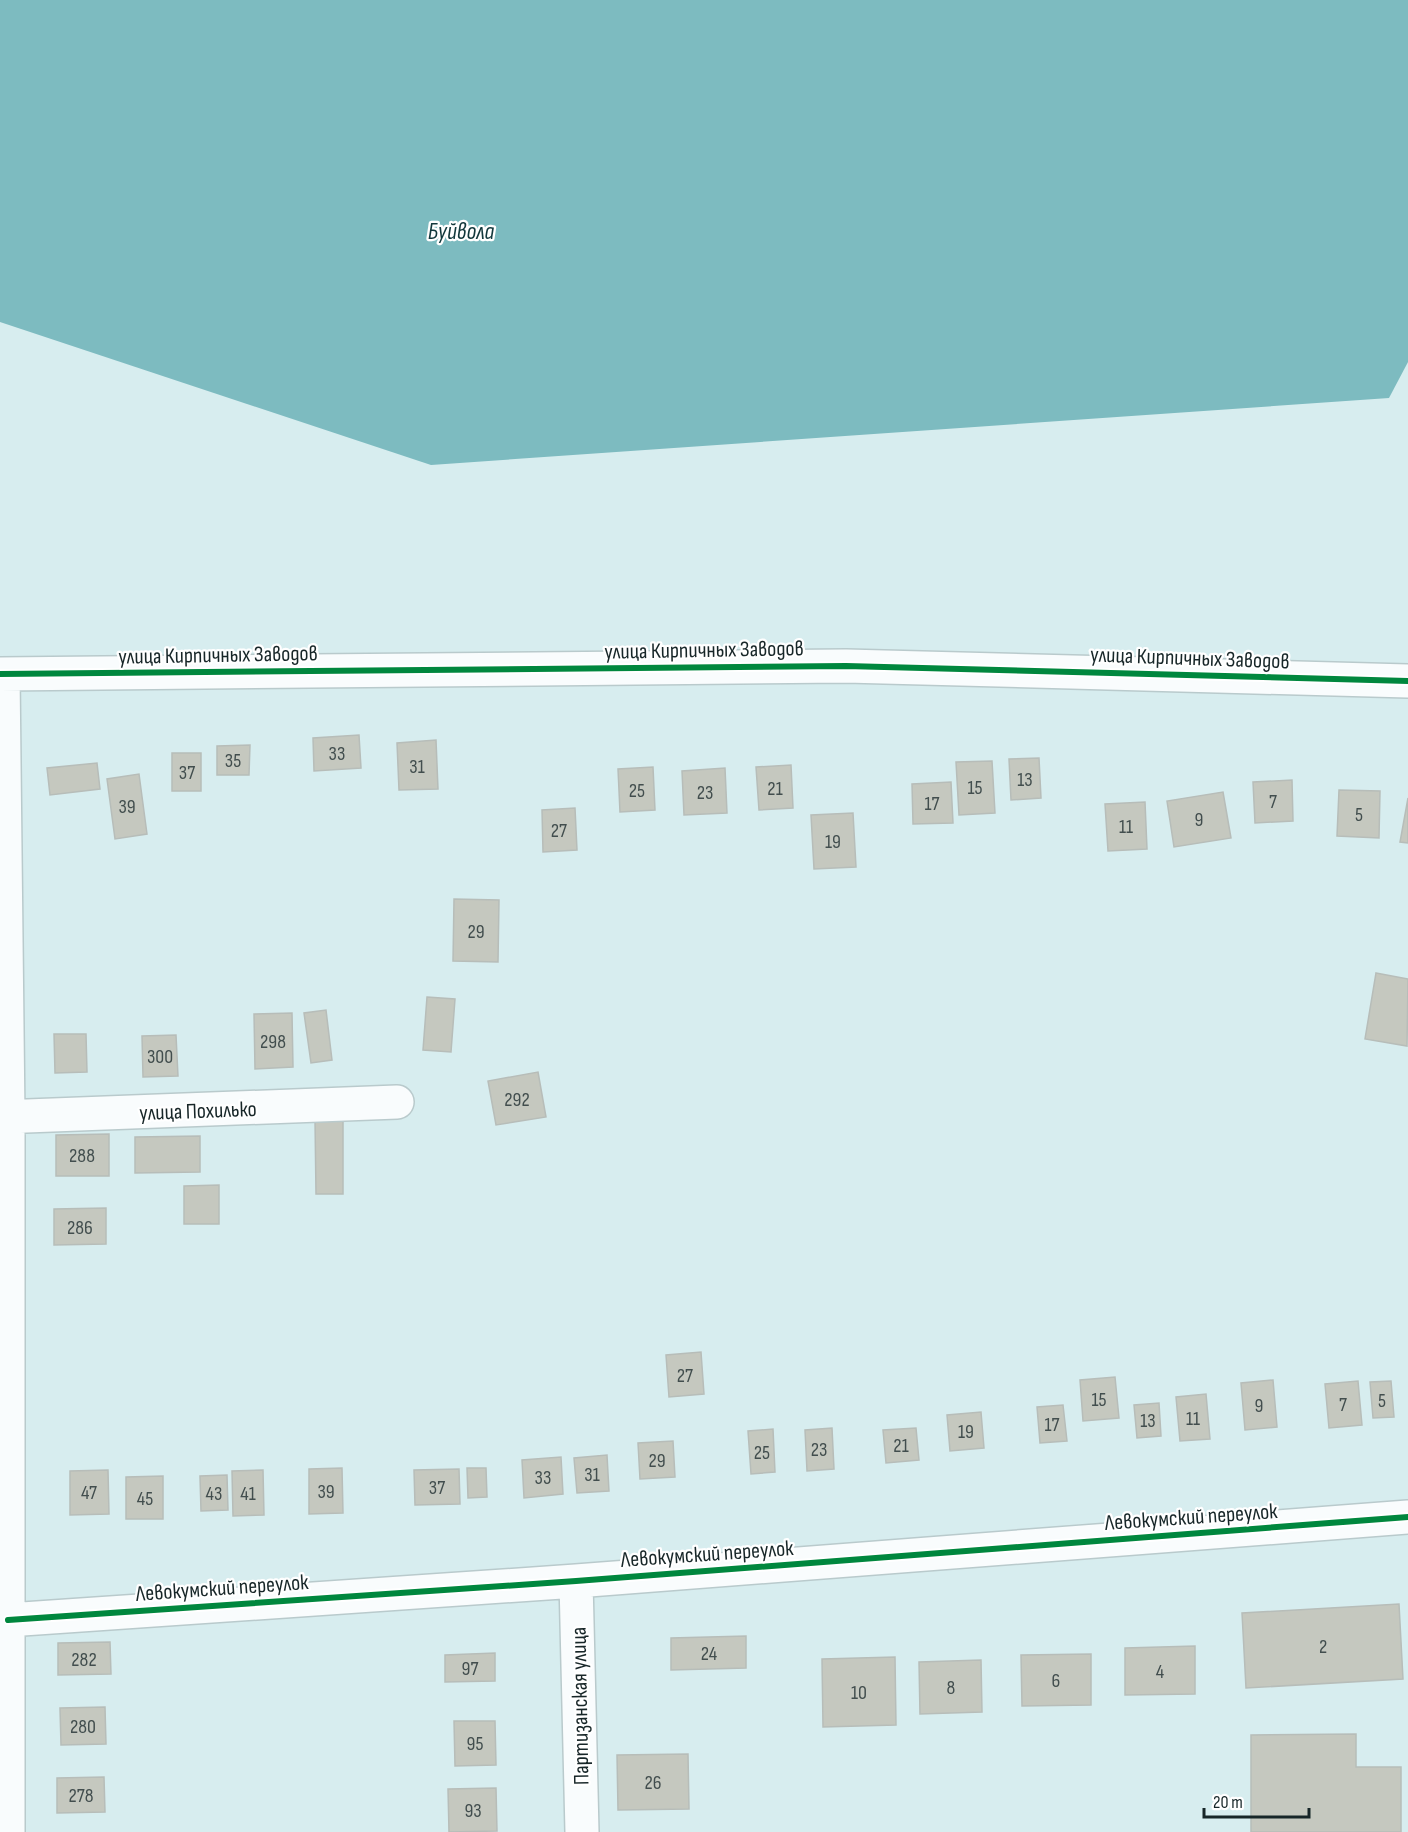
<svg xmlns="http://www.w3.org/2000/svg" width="1408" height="1832" font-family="'Sofia Sans Condensed',sans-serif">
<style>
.water{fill:#7dbbc0}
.building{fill:#c5c8bf;stroke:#b7bdb9;stroke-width:1.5}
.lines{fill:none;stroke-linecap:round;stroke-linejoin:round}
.minor-casing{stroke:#b9cacc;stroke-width:36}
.minor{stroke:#f9fcfd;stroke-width:33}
.cycleway-casing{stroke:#fff;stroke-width:10}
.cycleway{stroke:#00873e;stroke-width:6}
.labels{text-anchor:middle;stroke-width:4.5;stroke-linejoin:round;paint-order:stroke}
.number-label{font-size:20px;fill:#424e4e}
.street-label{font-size:22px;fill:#172628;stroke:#fff}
.water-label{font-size:24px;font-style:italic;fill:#12383c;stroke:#fff}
</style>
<rect width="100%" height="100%" fill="#d7edef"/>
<path class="water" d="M 0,0 L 1408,0 L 1408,362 L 1389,398 L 431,465 L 0,322 Z"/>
<path class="building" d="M 359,735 L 361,768 L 314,771 L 313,738 Z
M 436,740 L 438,789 L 399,790 L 397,743 Z
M 250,745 L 249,775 L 217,775 L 217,746 Z
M 172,753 L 201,753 L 201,791 L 172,791 Z
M 1039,758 L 1041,798 L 1011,800 L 1009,759 Z
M 992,761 L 995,813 L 959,815 L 956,762 Z
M 97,763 L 100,789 L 50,795 L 47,768 Z
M 791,765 L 793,808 L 759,810 L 756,767 Z
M 653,767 L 655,810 L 620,812 L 618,769 Z
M 725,768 L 727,813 L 684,815 L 682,771 Z
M 139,774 L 147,834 L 115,839 L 107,779 Z
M 1292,780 L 1293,821 L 1255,823 L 1253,782 Z
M 951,782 L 953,823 L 913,824 L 912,784 Z
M 1339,790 L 1380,791 L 1379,838 L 1337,836 Z
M 1223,792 L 1231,838 L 1174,847 L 1167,801 Z
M 1408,798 L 1408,843 L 1400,842 Z
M 1145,802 L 1147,849 L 1108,851 L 1105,804 Z
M 575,808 L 577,850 L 543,852 L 542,810 Z
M 853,813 L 856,867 L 814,869 L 811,815 Z
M 454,899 L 499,900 L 498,962 L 453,961 Z
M 1376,973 L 1408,979 L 1407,1046 L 1365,1039 Z
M 427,997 L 455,999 L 451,1052 L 423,1050 Z
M 326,1010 L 332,1060 L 311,1063 L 304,1013 Z
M 292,1013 L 293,1067 L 255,1069 L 254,1014 Z
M 54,1034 L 86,1034 L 87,1072 L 55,1073 Z
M 176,1035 L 178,1076 L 143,1077 L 142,1036 Z
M 538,1072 L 546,1117 L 496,1125 L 488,1081 Z
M 315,1120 L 343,1120 L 343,1194 L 316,1194 Z
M 109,1134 L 109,1176 L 56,1176 L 56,1135 Z
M 200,1136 L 200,1172 L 135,1173 L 135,1137 Z
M 219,1185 L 219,1224 L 184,1224 L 184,1186 Z
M 106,1208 L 106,1244 L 54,1245 L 54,1209 Z
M 701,1352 L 704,1394 L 669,1397 L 666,1355 Z
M 1115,1377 L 1119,1418 L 1083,1421 L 1080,1380 Z
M 1273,1380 L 1277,1427 L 1245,1430 L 1241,1383 Z
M 1358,1381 L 1362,1425 L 1329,1428 L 1325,1384 Z
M 1391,1381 L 1394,1417 L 1373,1418 L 1370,1382 Z
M 1206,1394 L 1210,1439 L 1180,1441 L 1176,1397 Z
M 1159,1403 L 1161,1436 L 1137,1438 L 1134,1405 Z
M 1063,1405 L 1067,1441 L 1040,1443 L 1037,1407 Z
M 981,1412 L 984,1448 L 950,1451 L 947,1415 Z
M 832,1428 L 834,1469 L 807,1471 L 805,1430 Z
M 916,1428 L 919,1460 L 886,1463 L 883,1430 Z
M 773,1429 L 775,1472 L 751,1474 L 748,1431 Z
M 673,1441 L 675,1477 L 640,1479 L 638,1443 Z
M 607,1455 L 609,1491 L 577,1493 L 574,1458 Z
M 561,1457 L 563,1494 L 524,1498 L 522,1460 Z
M 342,1468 L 343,1513 L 309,1514 L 309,1469 Z
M 467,1468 L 486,1468 L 487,1497 L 468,1498 Z
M 459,1469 L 460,1504 L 415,1505 L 414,1470 Z
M 108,1470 L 109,1514 L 70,1515 L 70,1471 Z
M 263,1470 L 264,1515 L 233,1516 L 232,1471 Z
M 227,1475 L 228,1510 L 201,1511 L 200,1476 Z
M 163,1476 L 163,1519 L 126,1519 L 126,1477 Z
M 1399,1604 L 1403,1679 L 1246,1688 L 1242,1613 Z
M 746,1636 L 746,1668 L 671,1670 L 671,1638 Z
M 110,1642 L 111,1674 L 58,1675 L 58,1643 Z
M 1195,1646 L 1195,1694 L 1125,1695 L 1125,1648 Z
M 495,1653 L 495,1681 L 445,1682 L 445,1655 Z
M 1091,1654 L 1091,1705 L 1022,1706 L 1021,1655 Z
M 895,1657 L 896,1725 L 823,1727 L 822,1659 Z
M 981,1660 L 982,1712 L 920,1714 L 919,1662 Z
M 105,1707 L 106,1744 L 61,1745 L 60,1708 Z
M 454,1721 L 495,1721 L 496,1765 L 455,1766 Z
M 1356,1734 L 1356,1767 L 1401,1767 L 1401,1832 L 1251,1832 L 1251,1735 Z
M 688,1754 L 689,1809 L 618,1810 L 617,1755 Z
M 104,1777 L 105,1812 L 57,1813 L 57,1778 Z
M 496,1788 L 497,1831 L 449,1832 L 448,1789 Z"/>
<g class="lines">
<defs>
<path id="minor" d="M 0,674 L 846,666 L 1408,681
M 3,674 L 8,1117 L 8,1832
M 0,1117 L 397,1102
M 576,1581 L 582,1832
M 8,1620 L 576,1581 L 1408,1517"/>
</defs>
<use href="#minor" class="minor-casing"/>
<use href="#minor" class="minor"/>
<defs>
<path id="cycleway" d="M 0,674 L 846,666 L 1408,681
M 8,1620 L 576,1581 L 1408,1517"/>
</defs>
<use href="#cycleway" class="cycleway-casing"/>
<use href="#cycleway" class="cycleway"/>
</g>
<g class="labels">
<g class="number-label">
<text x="337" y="760">33</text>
<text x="233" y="767">35</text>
<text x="417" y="773">31</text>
<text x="187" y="779">37</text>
<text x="1025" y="786">13</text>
<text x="975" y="794">15</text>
<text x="775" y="795">21</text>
<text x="637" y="797">25</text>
<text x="705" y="799">23</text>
<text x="1273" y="808">7</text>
<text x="932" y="810">17</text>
<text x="127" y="813">39</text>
<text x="1359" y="821">5</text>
<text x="1199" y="826">9</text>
<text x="1126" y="833">11</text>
<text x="559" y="837">27</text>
<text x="833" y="848">19</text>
<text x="476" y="938">29</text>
<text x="273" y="1048">298</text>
<text x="160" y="1063">300</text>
<text x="517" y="1106">292</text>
<text x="82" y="1162">288</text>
<text x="80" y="1234">286</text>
<text x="685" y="1382">27</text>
<text x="1099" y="1406">15</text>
<text x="1382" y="1407">5</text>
<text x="1343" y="1411">7</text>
<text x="1259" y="1412">9</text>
<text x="1193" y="1425">11</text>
<text x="1148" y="1427">13</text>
<text x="1052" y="1431">17</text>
<text x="966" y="1438">19</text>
<text x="901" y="1452">21</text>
<text x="819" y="1456">23</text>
<text x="762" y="1459">25</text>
<text x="657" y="1467">29</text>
<text x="592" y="1481">31</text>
<text x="543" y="1484">33</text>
<text x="437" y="1494">37</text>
<text x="326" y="1498">39</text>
<text x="89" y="1499">47</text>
<text x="214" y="1500">43</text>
<text x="248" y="1500">41</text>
<text x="145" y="1505">45</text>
<text x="1323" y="1653">2</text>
<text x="709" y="1660">24</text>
<text x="84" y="1666">282</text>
<text x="470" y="1675">97</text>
<text x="1160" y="1678">4</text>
<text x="1056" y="1687">6</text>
<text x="951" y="1694">8</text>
<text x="859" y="1699">10</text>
<text x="83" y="1733">280</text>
<text x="475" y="1750">95</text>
<text x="653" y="1789">26</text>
<text x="81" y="1802">278</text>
<text x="473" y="1817">93</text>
</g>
<g class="street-label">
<text transform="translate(704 649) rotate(-1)" y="8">улица Кирпичных Заводов</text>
<text transform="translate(218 654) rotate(-1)" y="8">улица Кирпичных Заводов</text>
<text transform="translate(1190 657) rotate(2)" y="8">улица Кирпичных Заводов</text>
<text transform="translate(198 1110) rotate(-2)" y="8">улица Похилько</text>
<text transform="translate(1191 1516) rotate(-4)" y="8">Левокумский переулок</text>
<text transform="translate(707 1553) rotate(-4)" y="8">Левокумский переулок</text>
<text transform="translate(222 1587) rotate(-4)" y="8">Левокумский переулок</text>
<text transform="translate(579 1706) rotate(-91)" y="8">Партизанская улица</text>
</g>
<g class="water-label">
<text x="461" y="239">Буйвола</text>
</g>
</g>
<path d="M1204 1808v9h105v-9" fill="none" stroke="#172628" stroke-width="3"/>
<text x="1213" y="1808" font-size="18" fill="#172628" stroke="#ffffff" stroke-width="4.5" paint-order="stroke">20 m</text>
</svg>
